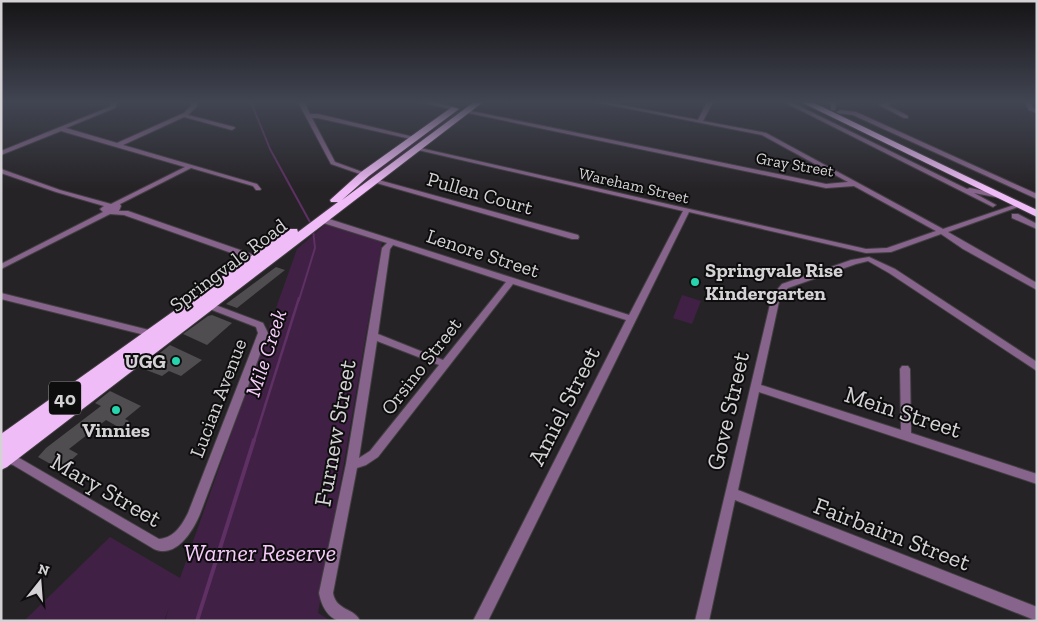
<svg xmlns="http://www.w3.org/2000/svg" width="1038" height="622" font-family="'Zilla Slab',serif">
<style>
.green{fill:#402145}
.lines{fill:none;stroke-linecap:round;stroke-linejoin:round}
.stream-far2{stroke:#5e3064;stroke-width:2}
.stream-far1{stroke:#5e3064;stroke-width:2.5}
.stream{stroke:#5e3064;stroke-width:4}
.building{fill:#504d51}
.minor-casing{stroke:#423f42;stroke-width:2}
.trunk-casing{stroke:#423f42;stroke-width:2}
.minor{fill:#87648b;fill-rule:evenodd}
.trunk{fill:#f0bcf8;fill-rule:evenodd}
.poi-dot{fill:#26d5ae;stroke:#0e0d0e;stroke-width:2}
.labels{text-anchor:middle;stroke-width:4;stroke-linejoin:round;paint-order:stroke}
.far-street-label{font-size:16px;fill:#d4d2d4;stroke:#0e0d0e}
.shield{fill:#0e0d0e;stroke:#999799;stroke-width:1}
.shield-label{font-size:19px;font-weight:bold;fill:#d4d2d4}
.street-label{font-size:20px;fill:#d4d2d4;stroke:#0e0d0e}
.poi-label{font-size:20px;font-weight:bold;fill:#d4d2d4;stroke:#0e0d0e;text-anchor:start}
.water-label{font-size:21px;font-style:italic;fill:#f7cdfc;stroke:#0e0d0e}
.near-street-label{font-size:24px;fill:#d4d2d4;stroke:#0e0d0e}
.near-park-label{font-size:24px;font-style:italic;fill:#f7ccfc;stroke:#0e0d0e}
</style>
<rect width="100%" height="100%" fill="#262326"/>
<path class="green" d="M 457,112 L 460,112 L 320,218 L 318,216 L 361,181 Z
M 327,223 L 382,242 L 318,613 L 331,621 L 165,621 L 169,608 L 164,621 L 24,621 L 110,537 L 180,578 L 297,249 Z
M 682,295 L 701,301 L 692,324 L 673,318 Z"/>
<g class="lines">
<path class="stream-far2" d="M 251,102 L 270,149 L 311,224
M 299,300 L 315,248 L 313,229"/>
<path class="stream-far1" d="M 254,441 L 299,298"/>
<path class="stream" d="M 197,621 L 254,440"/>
</g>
<path class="building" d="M 276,267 L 285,270 L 237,308 L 226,304 Z
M 212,315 L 232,323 L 207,345 L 183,334 L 208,316 Z
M 170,345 L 202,360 L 181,376 L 169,371 L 162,376 L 141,368 Z
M 110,391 L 141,406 L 125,419 L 129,421 L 120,428 L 106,420 L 69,449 L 78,454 L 69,462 L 74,464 L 65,472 L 38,457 L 46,448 L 101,406 L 95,403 Z"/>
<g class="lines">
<defs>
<path id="minor" d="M 111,102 L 117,102 L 115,108 L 66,128 L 117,143 L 184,113 L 191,106 L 191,102 L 197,102 L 197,106 L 188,115 L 234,127 L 235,128 L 232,130 L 184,117 L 123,145 L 257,184 L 261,189 L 260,190 L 256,190 L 253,186 L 191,168 L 120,204 L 121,206 L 119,211 L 128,211 L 263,258 L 264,260 L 263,262 L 257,262 L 124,215 L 110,214 L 1,269 L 1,264 L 103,212 L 100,209 L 104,206 L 56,192 L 1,173 L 1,169 L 60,190 L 111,204 L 185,167 L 61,131 L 1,155 L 1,151 L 107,108 L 111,106 Z
M 298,102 L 304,102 L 310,114 L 318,114 L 418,138 L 415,140 L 318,118 L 312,118 L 335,162 L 368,174 L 367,175 L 363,175 L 331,164 Z
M 421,102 L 432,102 L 458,108 L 455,110 Z
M 595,102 L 606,102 L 698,120 L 707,102 L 713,102 L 703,121 L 766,133 L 943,229 L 1017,204 L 1021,204 L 1021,206 L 948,232 L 1037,283 L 1037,290 L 963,249 L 941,234 L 891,252 L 866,253 L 689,212 L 488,621 L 473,621 L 626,320 L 513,284 L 378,457 L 366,465 L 357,468 L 333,593 C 336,611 355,608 360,621 C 354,621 346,622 340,621 C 327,618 321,604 319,593 L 346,464 L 382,248 L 387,243 L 320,222 L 320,218 L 326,218 L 629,315 L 683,211 L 418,150 L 416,149 L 416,147 L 866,249 L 887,248 L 936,231 L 854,186 L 826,188 L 463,112 L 466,110 L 826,184 L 848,182 L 762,135 ZM 393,245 L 506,282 L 443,360 L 378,334 L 390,249 ZM 377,341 L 439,365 L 370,451 L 359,458 Z
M 784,102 L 791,102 L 967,189 L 970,188 L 1000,194 L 1003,196 L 1000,198 L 974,193 L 996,205 L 993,207 L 991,206 Z
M 827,102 L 836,103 L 835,110 L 831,110 L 831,105 Z
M 887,102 L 896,102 L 887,105 L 908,116 L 908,118 L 904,118 L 879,105 Z
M 1025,102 L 1031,102 L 1033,108 L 1037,109 L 1037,113 L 1029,110 Z
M 840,110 L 856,112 L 1037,194 L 1037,199 L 853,115 L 838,113 L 837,112 Z
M 375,179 L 578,235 L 579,237 L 578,239 L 572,239 L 373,182 L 373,180 Z
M 1012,214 L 1018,214 L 1037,224 L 1037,229 L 1012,218 Z
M 869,257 L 895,269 L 1037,362 L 1037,371 L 889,273 L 868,261 L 856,264 L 788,288 L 780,297 L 761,385 L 901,430 L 900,369 L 902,366 L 908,366 L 910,369 L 911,433 L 1037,474 L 1037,484 L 759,392 L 738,490 L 1037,607 L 1037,621 L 735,500 L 709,621 L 695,621 L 772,296 L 782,284 L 851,260 Z
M 1,293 L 153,331 L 158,334 L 153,337 L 1,299 Z
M 210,303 L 263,323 L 268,333 L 200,514 C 193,531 176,559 154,549 L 13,465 L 1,461 L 1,453 L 4,452 L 21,459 L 159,539 C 174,538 182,525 188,513 L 258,333 L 256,327 L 207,308 L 206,306 Z"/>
<path id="trunk" d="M 474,102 L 483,102 L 7,467 L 1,470 L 1,434 L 289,229 L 297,229 L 298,232 L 338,202 L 331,202 L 330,200 L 361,172 L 452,107 L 459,109 L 369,176 L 342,200 Z
M 801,102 L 812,102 L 1037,210 L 1037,217 Z"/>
</defs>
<use href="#minor" class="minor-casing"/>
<use href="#trunk" class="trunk-casing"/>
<use href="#minor" class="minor"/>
<use href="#trunk" class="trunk"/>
</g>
<linearGradient id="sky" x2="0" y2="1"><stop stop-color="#151315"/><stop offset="0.54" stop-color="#414552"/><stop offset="1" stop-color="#414552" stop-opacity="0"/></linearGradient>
<rect width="1038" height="189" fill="url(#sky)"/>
<g class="poi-dot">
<circle cx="695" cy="282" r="5"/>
<circle cx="176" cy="361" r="5"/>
<circle cx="116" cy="410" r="5"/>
</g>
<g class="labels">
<g class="far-street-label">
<text transform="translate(795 164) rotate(10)" y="6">Gray Street</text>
<text transform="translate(634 185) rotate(13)" y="6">Wareham Street</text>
</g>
<rect class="shield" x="49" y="381.5" width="32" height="33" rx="4"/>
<g class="shield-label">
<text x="65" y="405">40</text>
</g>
<g class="street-label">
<text transform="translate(480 193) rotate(16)" y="7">Pullen Court</text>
<text transform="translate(483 253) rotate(18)" y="7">Lenore Street</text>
<text transform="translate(228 265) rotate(-37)" y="7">Springvale Road</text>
<text transform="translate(421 366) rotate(-52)" y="7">Orsino Street</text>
<text transform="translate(218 398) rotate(-69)" y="7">Lucian Avenue</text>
</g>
<g class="poi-label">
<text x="705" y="277">Springvale Rise<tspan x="705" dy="23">Kindergarten</tspan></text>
<text x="166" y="368" text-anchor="end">UGG</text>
<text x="116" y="437" text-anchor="middle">Vinnies</text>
</g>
<g class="water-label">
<text transform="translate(266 353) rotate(-72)" y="7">Mile Creek</text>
</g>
<g class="near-street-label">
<text transform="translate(564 406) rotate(-63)" y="8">Amiel Street</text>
<text transform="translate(728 411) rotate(-77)" y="8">Gove Street</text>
<text transform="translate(903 412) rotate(18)" y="8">Mein Street</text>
<text transform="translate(335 433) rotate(-80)" y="8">Furnew Street</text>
<text transform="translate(106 490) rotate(30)" y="8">Mary Street</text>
<text transform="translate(892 534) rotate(21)" y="8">Fairbairn Street</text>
</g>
<g class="near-park-label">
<text x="260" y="561">Warner Reserve</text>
</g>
</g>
<rect width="1038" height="622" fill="none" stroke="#d4d2d4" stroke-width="5"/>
<g transform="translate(40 582) rotate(17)" stroke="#0e0d0e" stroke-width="4" paint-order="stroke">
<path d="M0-4L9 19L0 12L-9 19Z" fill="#d4d2d4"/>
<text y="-8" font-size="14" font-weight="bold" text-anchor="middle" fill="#d4d2d4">N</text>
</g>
</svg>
